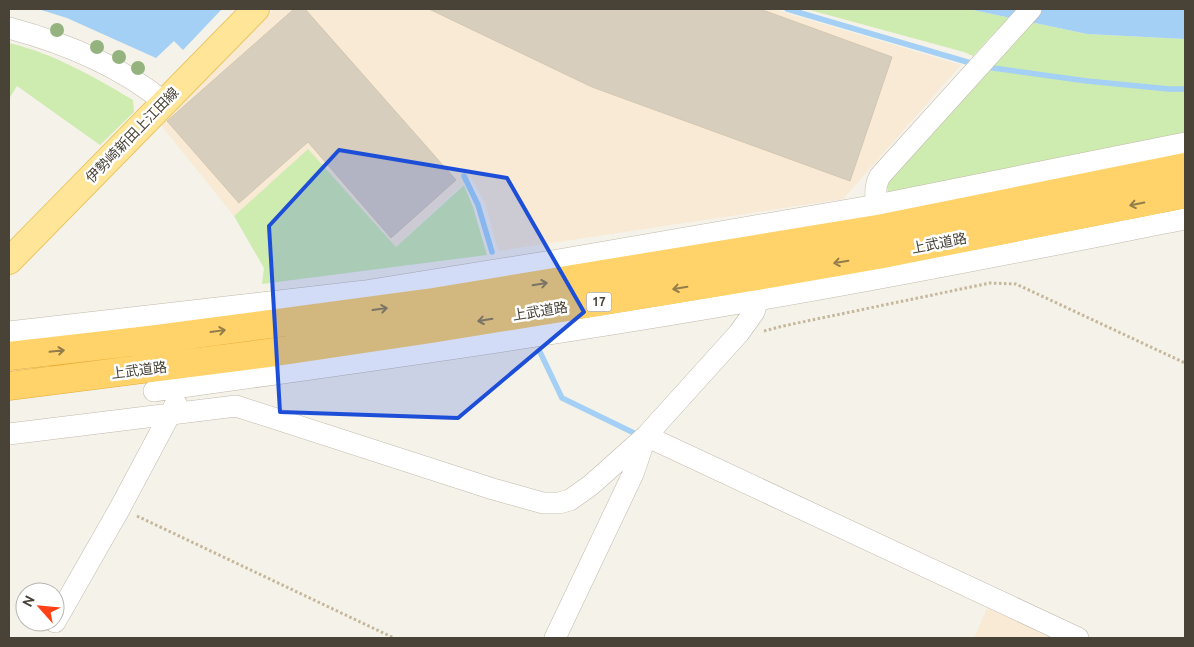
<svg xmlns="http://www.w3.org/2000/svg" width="1194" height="647" font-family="Ubuntu,'Noto Sans JP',sans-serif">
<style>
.commercial{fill:#f8ead4}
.green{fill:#ceebb0}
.water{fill:#a3d0f4}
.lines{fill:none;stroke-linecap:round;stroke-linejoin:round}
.stream{stroke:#a3d0f4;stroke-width:5.5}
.building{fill:#d8cebe;stroke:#d3c7b0}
.minor-casing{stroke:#c1baab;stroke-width:22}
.major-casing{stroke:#eac662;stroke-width:28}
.highway-casing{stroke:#e5aa33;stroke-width:29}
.path{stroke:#c4b79b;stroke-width:3;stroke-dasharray:2.5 2.5;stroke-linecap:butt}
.minor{stroke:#fff;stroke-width:21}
.major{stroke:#ffe598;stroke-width:26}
.highway{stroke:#ffd36a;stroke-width:28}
.tree{fill:#94b37e}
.oneway{stroke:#927d4b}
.marked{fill:#1d4ed8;fill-opacity:0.2;stroke:#1d4ed8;stroke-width:4;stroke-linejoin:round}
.labels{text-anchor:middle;stroke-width:5;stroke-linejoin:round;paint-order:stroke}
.shield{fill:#fff;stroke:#807b73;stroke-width:1}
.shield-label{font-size:12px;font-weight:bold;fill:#494337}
.street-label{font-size:14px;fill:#494337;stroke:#fff}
</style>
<rect width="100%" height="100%" fill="#f5f2e9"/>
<path class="commercial" d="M 274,9 L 773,9 L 961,65 L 843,199 L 498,251 L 486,205 L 471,177 L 396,247 L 308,149 L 234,216 L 160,124 Z
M 987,608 L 1052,638 L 974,638 Z"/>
<path class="green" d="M 806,9 L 968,9 L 1087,34 L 1185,39 L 1185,138 L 888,194 L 887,186 L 889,181 L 1013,41 L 997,30 L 973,56 L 964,52 Z
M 9,43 C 53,53 94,77 133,100 L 134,112 L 100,145 L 17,86 L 9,99 Z
M 308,149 L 396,247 L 464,185 L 473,207 L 487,255 L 262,284 L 264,268 L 234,216 Z"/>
<path class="water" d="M 38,9 L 222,9 L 183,50 L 174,41 L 156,58 L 67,18 Z
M 968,9 L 1185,9 L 1185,39 L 1087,34 Z"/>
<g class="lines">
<path class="stream" d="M 787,9 L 974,64
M 986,67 L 1087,81 L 1169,89 L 1185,89
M 464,176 L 478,205 L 492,252
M 540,352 L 562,398 L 634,433"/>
</g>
<path class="building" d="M 294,9 L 305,9 L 456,180 L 391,238 L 308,142 L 239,203 L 167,121 Z
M 429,9 L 760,9 L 892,57 L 850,181 L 592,87 Z"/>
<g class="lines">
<defs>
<path id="minor" d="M 9,28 C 65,43 119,65 164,102
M 881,219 C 877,204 872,190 880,176 L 1031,9
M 9,332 L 365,291 L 558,260 L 877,205 L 1185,143
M 154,391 C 355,363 557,335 757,300 C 900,276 1043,247 1185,219
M 9,434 L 236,406 L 493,489 L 543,503 L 559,503 L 570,500 L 591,485 L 646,436 L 739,333 L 754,312 L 758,300
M 55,622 L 120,508 L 176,403
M 555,638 L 633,474 L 646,436 L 1078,638"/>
<path id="major" d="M 9,261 L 256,9"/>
<path id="highway" d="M 9,356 L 149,340 L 427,303 L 883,228 L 1185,167
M 9,386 L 268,353 L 431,329 L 775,273 L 883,254 L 1185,194"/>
</defs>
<use href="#minor" class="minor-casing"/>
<use href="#major" class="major-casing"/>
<use href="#highway" class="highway-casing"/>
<path class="path" d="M 764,331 L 783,326 L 990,283 L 1016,284 L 1185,363
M 137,516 L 394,638"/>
<use href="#minor" class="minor"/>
<use href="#major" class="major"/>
<use href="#highway" class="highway"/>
</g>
<g class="tree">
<circle cx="57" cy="30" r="7"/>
<circle cx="97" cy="47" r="7"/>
<circle cx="119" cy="57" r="7"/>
<circle cx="138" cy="68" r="7"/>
</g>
<defs><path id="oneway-shaft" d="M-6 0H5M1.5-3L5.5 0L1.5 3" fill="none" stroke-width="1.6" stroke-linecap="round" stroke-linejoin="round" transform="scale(1.25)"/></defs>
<g class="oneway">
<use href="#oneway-shaft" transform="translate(1137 204) rotate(169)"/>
<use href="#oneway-shaft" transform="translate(841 262) rotate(170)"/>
<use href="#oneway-shaft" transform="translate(540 284) rotate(-9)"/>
<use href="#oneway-shaft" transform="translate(680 288) rotate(171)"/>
<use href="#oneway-shaft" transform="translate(380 309) rotate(-8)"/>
<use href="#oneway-shaft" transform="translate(485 320) rotate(171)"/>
<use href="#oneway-shaft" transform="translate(218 331) rotate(-8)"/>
<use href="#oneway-shaft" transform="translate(57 351) rotate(-6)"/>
</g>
<path class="marked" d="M 339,150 L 507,178 L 584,312 L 458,418 L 280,412 L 269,226 Z"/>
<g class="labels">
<rect class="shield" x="586.5" y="292.5" width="25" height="19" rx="4"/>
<g class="shield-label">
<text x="599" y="306">17</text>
</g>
<g class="street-label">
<text transform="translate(132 135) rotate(-46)" y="5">伊勢崎新田上江田線</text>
<text transform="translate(939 243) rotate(-11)" y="5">上武道路</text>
<text transform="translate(540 311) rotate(-9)" y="5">上武道路</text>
<text transform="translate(139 370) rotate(-7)" y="5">上武道路</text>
</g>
</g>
<rect width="1194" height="647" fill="none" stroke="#494337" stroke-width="20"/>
<g transform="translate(40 607) rotate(297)"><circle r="24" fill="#ffffff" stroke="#b6b4af"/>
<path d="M0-4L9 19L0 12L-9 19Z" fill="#ff4216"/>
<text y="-8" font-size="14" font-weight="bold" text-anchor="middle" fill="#494337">N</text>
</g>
</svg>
